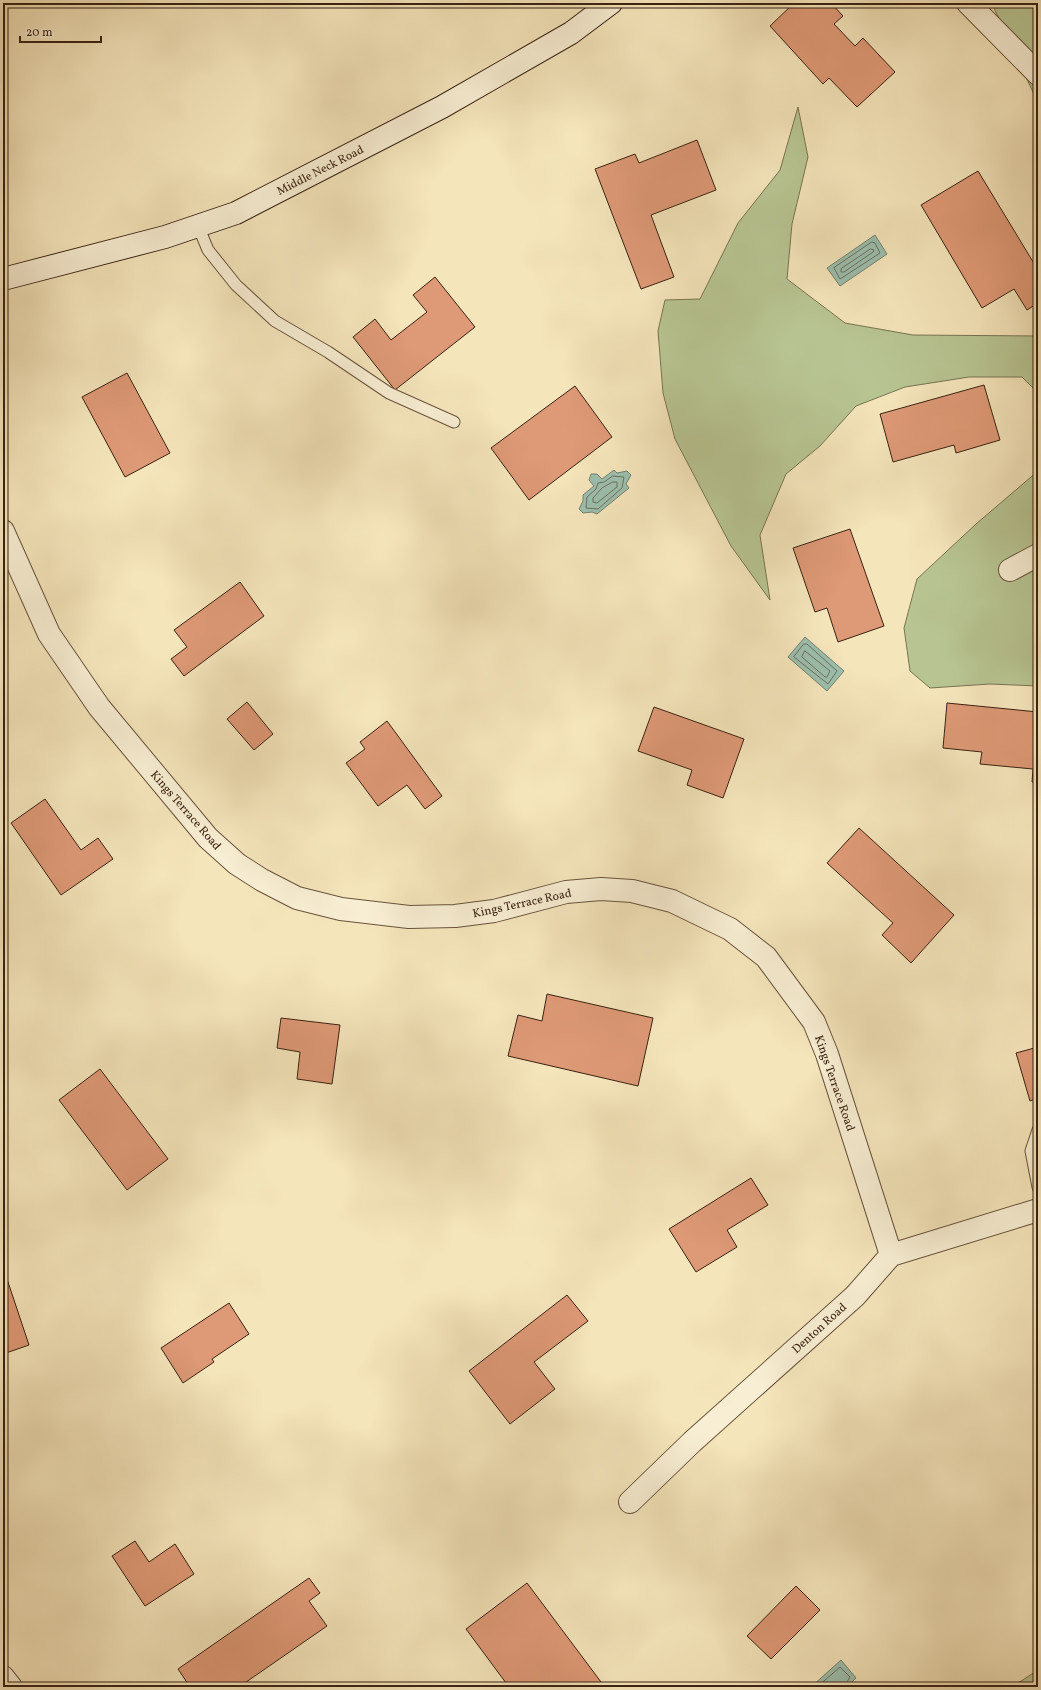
<svg xmlns="http://www.w3.org/2000/svg" width="1041" height="1690" font-family="Vollkorn,serif">
<style>
.green{fill:#b8c593;stroke:#787452}
.water{fill:#9cbfae;stroke:#74806f}
.lines{fill:none;stroke-linecap:round;stroke-linejoin:round}
.shore{stroke:#6a7060;stroke-width:1}
.building{fill:#de9976;stroke:#392211}
.service-casing{stroke:#68533c;stroke-width:13}
.minor-casing{stroke:#68533c;stroke-width:24}
.tertiary-casing{stroke:#68533c;stroke-width:24}
.secondary-casing{stroke:#392211;stroke-width:24}
.service{stroke:#f8eed3;stroke-width:11}
.minor{stroke:#f8eed3;stroke-width:22}
.tertiary{stroke:#f8eed3;stroke-width:22}
.secondary{stroke:#f8eed3;stroke-width:22}
.labels{text-anchor:middle;stroke-width:4;stroke-linejoin:round;paint-order:stroke}
.street-label{font-size:12px;fill:#392211;stroke:#f8eed3}
</style>
<rect width="100%" height="100%" fill="#f5e5bb"/>
<filter id="stains"><feTurbulence type="fractalNoise" baseFrequency=".005" numOctaves="4"/><feColorMatrix values="0 0 0 0 .2 0 0 0 0 .09 0 0 0 0 .02 0 0 0 .5 -.17"/></filter>
<radialGradient id="worn" r=".72"><stop offset=".6" stop-color="#630" stop-opacity="0"/><stop offset="1" stop-color="#630" stop-opacity=".3"/></radialGradient>
<path class="green" d="M 990,3 L 1038,3 L 1038,103 L 994,8 Z
M 798,107 L 808,157 L 792,224 L 787,279 L 845,323 L 913,335 L 1038,336 L 1038,393 L 1022,377 L 969,377 L 905,387 L 856,406 L 820,446 L 786,474 L 760,535 L 770,600 L 731,546 L 675,439 L 663,393 L 658,331 L 665,300 L 700,299 L 738,223 L 780,170 Z
M 1038,471 L 1038,686 L 990,684 L 930,688 L 910,671 L 904,628 L 917,579 L 976,524 Z
M 1038,1670 L 1038,1687 L 1012,1687 Z"/>
<path class="water" d="M 875,235 L 887,254 L 840,286 L 827,268 Z
M 614,470 L 617,473 L 627,471 L 631,475 L 626,484 L 629,488 L 597,514 L 592,512 L 583,513 L 579,509 L 583,501 L 583,495 L 594,486 L 589,480 L 591,474 L 597,474 L 602,479 Z
M 805,637 L 844,671 L 827,691 L 788,657 Z
M 841,1660 L 856,1678 L 847,1687 L 811,1687 Z"/>
<g class="lines">
<path class="shore" d="M 872,242 L 875,243 L 880,253 L 840,279 L 834,268 Z
M 871,249 L 874,250 L 873,252 L 844,272 L 841,272 L 841,269 Z
M 613,476 L 624,477 L 622,488 L 598,509 L 586,508 L 587,497 L 596,489 L 598,483 L 604,482 Z
M 613,482 L 617,482 L 617,487 L 597,503 L 593,502 L 593,498 L 602,488 Z
M 804,644 L 807,644 L 837,671 L 828,684 L 794,657 Z
M 805,651 L 830,671 L 827,677 L 825,677 L 802,657 Z
M 817,1687 L 840,1667 L 850,1677 L 844,1687"/>
</g>
<path class="building" d="M 794,3 L 831,3 L 843,16 L 834,24 L 855,46 L 863,38 L 895,72 L 857,107 L 829,78 L 823,84 L 770,26 Z
M 697,140 L 716,190 L 651,215 L 674,277 L 641,289 L 595,169 L 635,154 L 639,163 Z
M 978,171 L 1038,270 L 1038,303 L 1027,310 L 1014,289 L 982,308 L 921,205 Z
M 435,277 L 475,327 L 395,390 L 353,337 L 375,319 L 391,340 L 427,312 L 413,295 Z
M 127,373 L 170,453 L 125,477 L 82,397 Z
M 984,385 L 1000,440 L 956,453 L 954,445 L 893,462 L 880,414 Z
M 575,386 L 612,437 L 529,500 L 491,448 Z
M 850,529 L 884,626 L 838,642 L 827,608 L 815,612 L 793,548 Z
M 240,582 L 264,616 L 184,676 L 171,659 L 187,647 L 174,630 Z
M 247,702 L 273,734 L 254,750 L 227,719 Z
M 947,703 L 1038,712 L 1038,783 L 1032,782 L 1033,769 L 980,764 L 982,752 L 943,748 Z
M 654,707 L 744,739 L 723,798 L 687,785 L 692,770 L 638,751 Z
M 387,721 L 442,796 L 425,809 L 407,785 L 378,806 L 346,763 L 365,749 L 360,742 Z
M 45,799 L 81,850 L 98,838 L 113,859 L 61,895 L 11,823 Z
M 859,828 L 954,915 L 911,963 L 882,935 L 893,923 L 827,863 Z
M 547,994 L 653,1018 L 638,1086 L 508,1056 L 518,1015 L 542,1021 Z
M 281,1018 L 340,1025 L 332,1084 L 297,1079 L 300,1052 L 277,1048 Z
M 1038,1047 L 1038,1098 L 1030,1101 L 1016,1053 Z
M 100,1069 L 168,1159 L 127,1190 L 59,1100 Z
M 751,1178 L 768,1205 L 727,1230 L 737,1247 L 696,1272 L 669,1229 Z
M 3,1267 L 29,1345 L 3,1354 Z
M 567,1295 L 588,1321 L 534,1362 L 555,1389 L 510,1424 L 469,1371 Z
M 229,1303 L 249,1334 L 212,1359 L 214,1362 L 183,1383 L 161,1348 Z
M 135,1541 L 149,1562 L 175,1544 L 194,1574 L 145,1606 L 112,1556 Z
M 309,1578 L 320,1593 L 309,1601 L 327,1626 L 239,1687 L 190,1687 L 178,1669 Z
M 527,1583 L 601,1682 L 593,1687 L 509,1687 L 466,1629 Z
M 796,1586 L 820,1610 L 771,1659 L 747,1636 Z"/>
<g class="lines">
<defs>
<path id="service" d="M 198,226 L 208,250 L 236,285 L 275,321 L 328,352 L 389,393 L 454,422
M 1038,1130 L 1031,1151 L 1038,1187"/>
<path id="minor" d="M 968,3 L 1038,74
M 3,531 L 49,634 L 99,707 L 208,838 L 237,864 L 262,880 L 297,898 L 341,909 L 409,917 L 455,916 L 494,911 L 566,892 L 601,889 L 632,891 L 672,901 L 730,929 L 766,957 L 814,1022 L 827,1054 L 891,1255
M 1010,570 L 1038,555
M 630,1502 L 692,1442 L 855,1296 L 891,1255 L 1038,1210"/>
<path id="tertiary" d="M 3,1677 L 11,1687"/>
<path id="secondary" d="M 3,279 L 165,237 L 236,213 L 442,107 L 571,33 L 611,3"/>
</defs>
<use href="#service" class="service-casing"/>
<use href="#minor" class="minor-casing"/>
<use href="#tertiary" class="tertiary-casing"/>
<use href="#secondary" class="secondary-casing"/>
<use href="#service" class="service"/>
<use href="#minor" class="minor"/>
<use href="#tertiary" class="tertiary"/>
<use href="#secondary" class="secondary"/>
</g>
<g class="labels">
<g class="street-label">
<text transform="translate(320 170) rotate(-27)" y="4">Middle Neck Road</text>
<text transform="translate(186 810) rotate(49)" y="4">Kings Terrace Road</text>
<text transform="translate(522 903) rotate(-12)" y="4">Kings Terrace Road</text>
<text transform="translate(835 1083) rotate(71)" y="4">Kings Terrace Road</text>
<text transform="translate(819 1328) rotate(-42)" y="4">Denton Road</text>
</g>
</g>
<rect width="1041" height="1690" fill="none" stroke="#f5e5bb" stroke-width="16"/>
<rect x="4" y="4" width="1033" height="1682" fill="none" stroke="#392211" stroke-width="2"/>
<rect x="8" y="8" width="1025" height="1674" fill="none" stroke="#392211"/>
<path d="M20 36v6h81v-6" fill="none" stroke="#392211" stroke-width="2"/>
<text x="26" y="36" font-size="12" fill="#392211" stroke="#f8eed3" stroke-width="3" paint-order="stroke">20 m</text>
<rect width="100%" height="100%" filter="url(#stains)"/>
<rect width="100%" height="100%" fill="url(#worn)"/>
</svg>
